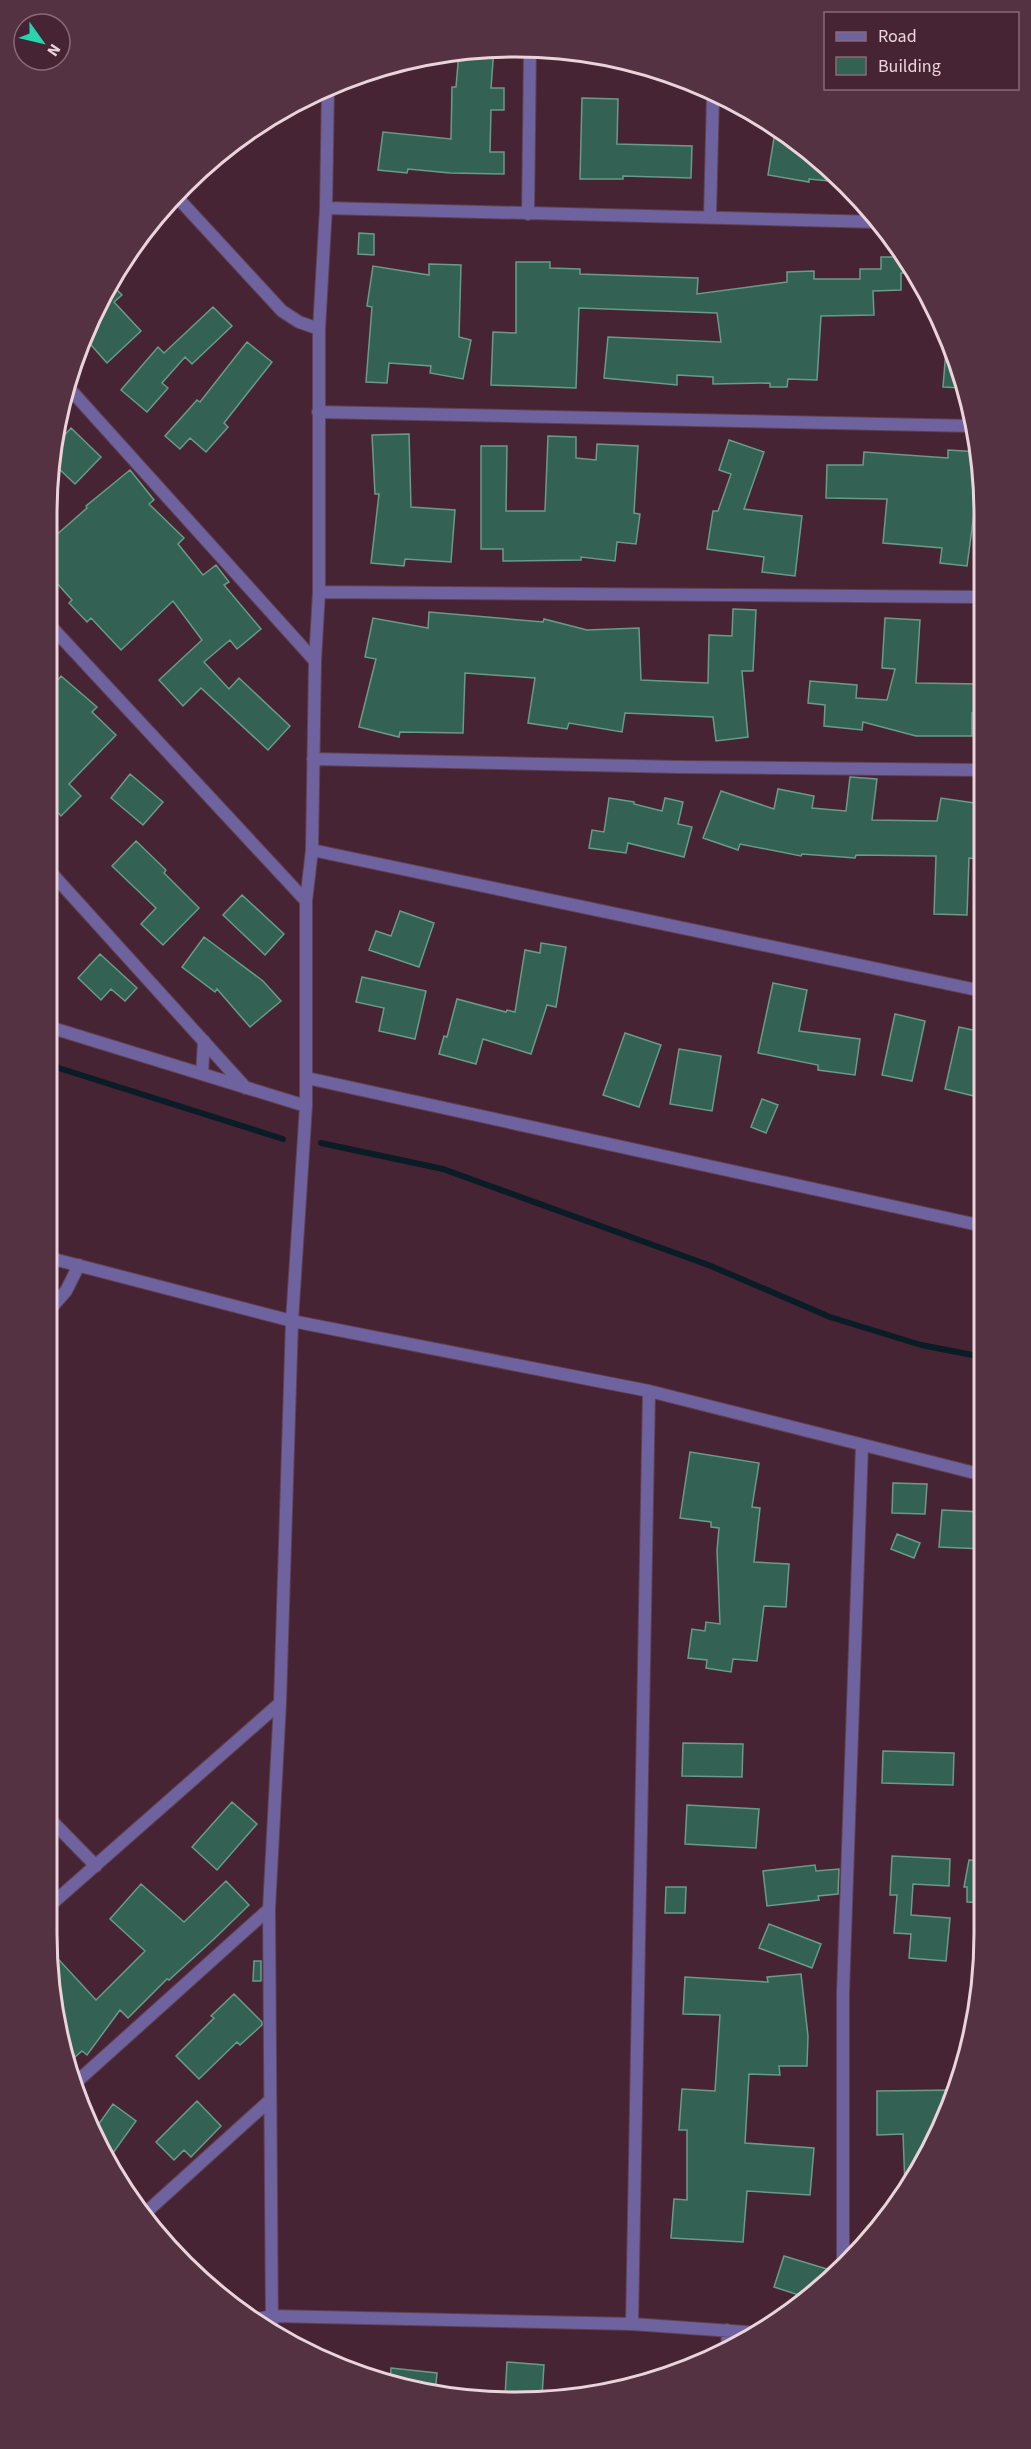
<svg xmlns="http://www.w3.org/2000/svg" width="1031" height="2449" font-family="'Source Sans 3',sans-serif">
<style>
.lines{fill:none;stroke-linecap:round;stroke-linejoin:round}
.stream{stroke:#0a1c25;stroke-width:6}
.building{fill:#336254;stroke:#699a8a;stroke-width:1.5}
.minor-casing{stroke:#61404f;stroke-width:14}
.minor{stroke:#6e629f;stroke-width:12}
.rim{fill:none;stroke:#ebd3dc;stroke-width:3}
</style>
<rect width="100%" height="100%" fill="#472434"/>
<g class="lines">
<path class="stream" d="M 46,1064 L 283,1139
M 321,1143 L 443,1169 L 711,1266 L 830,1317 L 921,1345 L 983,1357"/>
</g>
<path class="building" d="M 484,48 L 494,48 L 491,88 L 504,88 L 504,110 L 491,110 L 490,152 L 504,152 L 504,174 L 450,173 L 408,169 L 407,173 L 378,170 L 383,132 L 451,139 L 452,87 L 456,87 L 459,52 Z
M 582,98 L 618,99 L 617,144 L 692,146 L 691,178 L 623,176 L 623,179 L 580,179 Z
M 776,126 L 840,182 L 809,179 L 809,182 L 768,175 Z
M 359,233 L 374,234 L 374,255 L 358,254 Z
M 881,257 L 900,257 L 910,273 L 901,273 L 901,290 L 873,291 L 874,315 L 821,316 L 817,380 L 788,379 L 787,387 L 770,387 L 770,383 L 713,384 L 713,377 L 677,375 L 677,385 L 604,378 L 608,337 L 721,342 L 717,313 L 579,308 L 576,388 L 491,385 L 493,332 L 516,333 L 516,262 L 550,262 L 550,268 L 580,269 L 580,274 L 698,278 L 697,294 L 787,282 L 787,272 L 814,271 L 814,279 L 860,279 L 860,269 L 881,269 Z
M 429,264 L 461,265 L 459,337 L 471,340 L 463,379 L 430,373 L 431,366 L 389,363 L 387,383 L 366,382 L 372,307 L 367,306 L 373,266 L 429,275 Z
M 109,282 L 122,295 L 114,302 L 141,331 L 107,363 L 84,337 Z
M 213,307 L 232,326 L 192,364 L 185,357 L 162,383 L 168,388 L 147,412 L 121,390 L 158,347 L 164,353 Z
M 949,337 L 957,367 L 963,388 L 943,387 L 947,338 Z
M 247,342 L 272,362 L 224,423 L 228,427 L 206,452 L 190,438 L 180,449 L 165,436 L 197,400 L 200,402 Z
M 71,428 L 101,457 L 75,484 L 55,465 L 59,441 Z
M 409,434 L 411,507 L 455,510 L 451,562 L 405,559 L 404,566 L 371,563 L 379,494 L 375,494 L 372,435 Z
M 548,436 L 576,437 L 576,458 L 596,460 L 597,444 L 638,446 L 634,513 L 640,514 L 636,544 L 617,542 L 615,561 L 581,557 L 581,560 L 503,561 L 503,549 L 481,549 L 481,446 L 507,446 L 506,511 L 545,511 Z
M 729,440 L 764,452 L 744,509 L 802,516 L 795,576 L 762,572 L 764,557 L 707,549 L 713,511 L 718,511 L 731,474 L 719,470 Z
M 948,450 L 980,452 L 980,454 L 981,499 L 976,499 L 967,566 L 940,563 L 942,548 L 883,543 L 887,499 L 826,498 L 827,465 L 863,465 L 864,452 L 948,458 Z
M 130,470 L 154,500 L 149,504 L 184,538 L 178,544 L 203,575 L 216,565 L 229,582 L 224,585 L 261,629 L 237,649 L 230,640 L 204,662 L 229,689 L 239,678 L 290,726 L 268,750 L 201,688 L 183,706 L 159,680 L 202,640 L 173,601 L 121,650 L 91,618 L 87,622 L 69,603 L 72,600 L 46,571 L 46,544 L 87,508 L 86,506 Z
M 733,609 L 756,610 L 753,671 L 742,671 L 748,737 L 716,741 L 713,717 L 625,713 L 622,732 L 569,723 L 567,729 L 528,723 L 535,678 L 465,673 L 463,733 L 400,732 L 399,737 L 359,727 L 376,659 L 365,657 L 373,618 L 428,628 L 429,612 L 543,622 L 544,619 L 587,630 L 639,628 L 641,680 L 708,683 L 709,635 L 732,636 Z
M 885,618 L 920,620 L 916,683 L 981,684 L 981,713 L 972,713 L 972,736 L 916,736 L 863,722 L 862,730 L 824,726 L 825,705 L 808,703 L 810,681 L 857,685 L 856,698 L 887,700 L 895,669 L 882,668 Z
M 46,669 L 57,681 L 61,676 L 97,707 L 92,712 L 116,735 L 69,784 L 81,796 L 61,816 L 46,800 Z
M 130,774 L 163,802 L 143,825 L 111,798 Z
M 850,777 L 877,779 L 872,820 L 937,821 L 941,798 L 981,804 L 982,859 L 969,858 L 967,915 L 934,914 L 936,856 L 856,855 L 855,858 L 802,854 L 801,856 L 740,844 L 738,850 L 703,838 L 721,791 L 774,809 L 778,789 L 814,796 L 812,808 L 846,811 Z
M 609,798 L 634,802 L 634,804 L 662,811 L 665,798 L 683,802 L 678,824 L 692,827 L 684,857 L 628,843 L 626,853 L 589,848 L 592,830 L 604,832 Z
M 136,841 L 166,870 L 164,873 L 199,908 L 163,945 L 141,924 L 156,908 L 112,866 Z
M 242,895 L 284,934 L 265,955 L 223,915 Z
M 400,911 L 434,923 L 419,967 L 369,950 L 376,931 L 391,936 Z
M 204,937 L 263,981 L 281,1001 L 250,1027 L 217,989 L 215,992 L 182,967 Z
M 541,943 L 566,947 L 556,1007 L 547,1005 L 531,1054 L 483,1039 L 476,1064 L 439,1054 L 444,1036 L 447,1037 L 457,999 L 506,1012 L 507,1010 L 515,1012 L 525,950 L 540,953 Z
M 100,954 L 137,988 L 125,1001 L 111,989 L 101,1000 L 78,978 Z
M 362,977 L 426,991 L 415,1039 L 379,1031 L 384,1008 L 356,1002 Z
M 773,983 L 807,990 L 799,1031 L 860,1039 L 855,1075 L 818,1070 L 818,1065 L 758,1053 Z
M 895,1014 L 925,1021 L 912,1081 L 882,1075 Z
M 959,1027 L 982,1032 L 982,1098 L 945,1089 Z
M 625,1033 L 661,1045 L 639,1107 L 603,1095 Z
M 679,1049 L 721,1056 L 712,1111 L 670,1104 Z
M 762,1099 L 778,1105 L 766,1133 L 751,1127 Z
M 690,1452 L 759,1463 L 752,1507 L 760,1508 L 754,1562 L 789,1564 L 786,1607 L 764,1606 L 757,1661 L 733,1659 L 731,1672 L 706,1668 L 707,1660 L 688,1658 L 692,1629 L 705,1631 L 706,1622 L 720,1624 L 717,1551 L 719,1528 L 711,1527 L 711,1522 L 680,1518 Z
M 893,1483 L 927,1484 L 925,1514 L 892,1513 Z
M 942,1510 L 983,1512 L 983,1549 L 939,1547 Z
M 897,1534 L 920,1543 L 914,1558 L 891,1549 Z
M 683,1743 L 743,1744 L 742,1777 L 682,1776 Z
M 883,1751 L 954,1753 L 953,1785 L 882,1783 Z
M 232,1802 L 257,1824 L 217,1870 L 192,1847 Z
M 687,1805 L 759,1809 L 756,1848 L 685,1844 Z
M 892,1856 L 950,1859 L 949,1886 L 913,1884 L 911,1915 L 950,1918 L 946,1961 L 909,1958 L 911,1934 L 894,1933 L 897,1895 L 890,1895 Z
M 969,1860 L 984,1861 L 984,1903 L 967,1902 L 967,1887 L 964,1887 Z
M 815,1865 L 816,1871 L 839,1869 L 838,1894 L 818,1896 L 819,1900 L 767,1906 L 763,1871 Z
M 226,1881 L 249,1905 L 214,1939 L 169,1980 L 167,1979 L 128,2018 L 120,2010 L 87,2055 L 82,2051 L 68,2063 L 49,1949 L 96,2000 L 145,1951 L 110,1919 L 141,1884 L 184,1922 Z
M 666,1887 L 686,1887 L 685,1913 L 665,1913 Z
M 769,1924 L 821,1944 L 812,1968 L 759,1948 Z
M 254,1961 L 261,1961 L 261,1981 L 253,1981 Z
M 801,1974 L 808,2036 L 807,2066 L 779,2066 L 780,2075 L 749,2074 L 745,2143 L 814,2148 L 810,2195 L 747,2191 L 743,2242 L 671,2238 L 674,2199 L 687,2200 L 687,2130 L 679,2130 L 682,2089 L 715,2091 L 720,2015 L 683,2014 L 685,1977 L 768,1982 L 767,1977 Z
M 234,1994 L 262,2022 L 262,2025 L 240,2045 L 237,2042 L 199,2079 L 176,2056 L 214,2018 L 211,2016 Z
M 956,2090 L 929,2142 L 905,2186 L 903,2134 L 877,2135 L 877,2091 Z
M 197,2101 L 221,2126 L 191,2157 L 184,2150 L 174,2160 L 156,2142 Z
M 113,2104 L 136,2121 L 113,2153 L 97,2141 L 93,2132 Z
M 784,2256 L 827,2269 L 821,2289 L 808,2298 L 774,2287 Z
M 507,2362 L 544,2365 L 542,2396 L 505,2397 Z
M 391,2368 L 437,2373 L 435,2394 L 390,2383 Z"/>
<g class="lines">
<defs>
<path id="minor" d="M 175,195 L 282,311 L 299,322 L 319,329
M 326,208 L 878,222
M 528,214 L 530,49
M 710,216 L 713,94
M 68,387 L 315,661
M 318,412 L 973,426
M 319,592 L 981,597
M 46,621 L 306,901
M 313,759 L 679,767 L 981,770
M 312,850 L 982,991
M 46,867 L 246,1088
M 46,1026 L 306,1106
M 202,1074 L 204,1041
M 307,1078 L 983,1226
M 46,1257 L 292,1321 L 649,1391 L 983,1475
M 46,1314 L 66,1291 L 79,1265
M 46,1815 L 96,1866
M 46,1909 L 280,1703
M 72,2086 L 269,1909
M 143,2215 L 269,2101
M 843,2267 L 843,1993 L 862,1445
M 257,2319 L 272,2316 L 632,2324 L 760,2333
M 632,2324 L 649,1391
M 727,2330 L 728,2348
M 272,2332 L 269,1909 L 280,1703 L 292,1321 L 306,1106 L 306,901 L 312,850 L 315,661 L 319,592 L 319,329 L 326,208 L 328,87"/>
</defs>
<use href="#minor" class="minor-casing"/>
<use href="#minor" class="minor"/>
</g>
<path d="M0 0H1031V2449H0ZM515 57H516A458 458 0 0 1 974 515V1934A458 458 0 0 1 516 2392H515A458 458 0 0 1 57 1934V515A458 458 0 0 1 515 57Z" fill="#543241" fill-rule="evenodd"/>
<path class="rim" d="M515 57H516A458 458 0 0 1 974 515V1934A458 458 0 0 1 516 2392H515A458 458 0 0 1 57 1934V515A458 458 0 0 1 515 57Z"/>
<rect x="824" y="12" width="195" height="78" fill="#472434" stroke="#896a77" stroke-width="1.5"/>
<rect x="836" y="32" width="30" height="9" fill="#6e629f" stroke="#896a77" stroke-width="1.5"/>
<text x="878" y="42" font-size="18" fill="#ebd3dc">Road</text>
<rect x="836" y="57" width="30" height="18" fill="#336254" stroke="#896a77" stroke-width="1.5"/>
<text x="878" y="72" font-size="18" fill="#ebd3dc">Building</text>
<g transform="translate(42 42) rotate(124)"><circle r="28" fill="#472434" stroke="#896a77" stroke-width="1.5"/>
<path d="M0-4.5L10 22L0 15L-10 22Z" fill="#26d5ae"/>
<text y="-9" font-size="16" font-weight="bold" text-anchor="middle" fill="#ebd3dc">N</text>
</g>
</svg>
